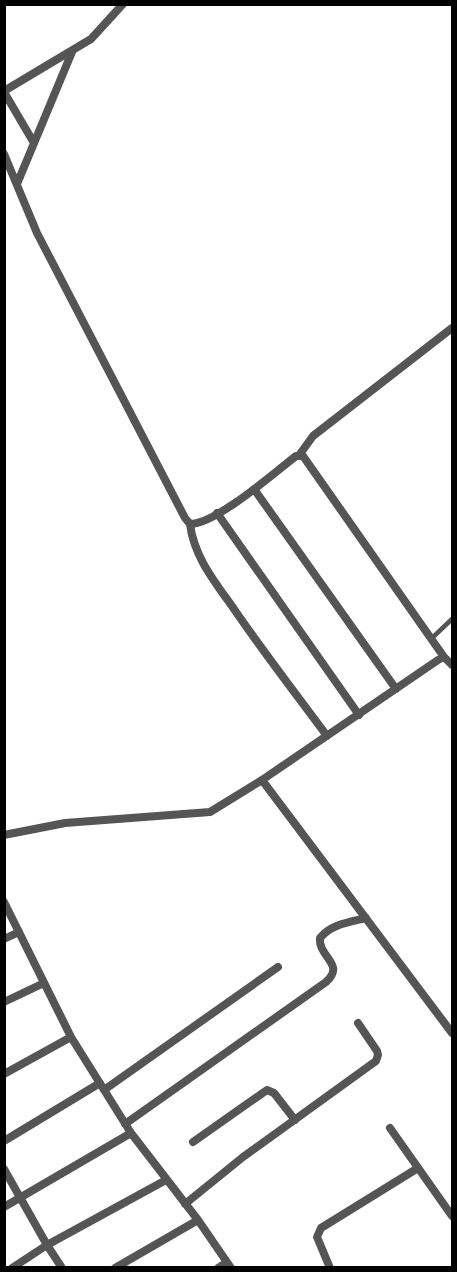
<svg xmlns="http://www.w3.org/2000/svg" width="457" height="1272" font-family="Poppins,sans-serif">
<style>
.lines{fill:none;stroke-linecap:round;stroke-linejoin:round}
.service{stroke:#555;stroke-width:4.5}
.minor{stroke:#555;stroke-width:8}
</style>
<rect width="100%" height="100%" fill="#fff"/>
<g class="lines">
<path class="service" d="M 431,639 L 452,619"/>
<path class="minor" d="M 4,91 L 91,39 L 123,4
M 4,92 L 34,143
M 4,154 L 37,233 L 185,518 L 190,524 C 216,524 274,473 296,456 L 303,456 L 444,657
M 17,184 L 72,52
M 300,454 L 313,436 L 452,328
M 254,489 L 396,689
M 217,513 L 359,715
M 190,524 C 194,557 215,582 234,609 C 264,653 296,694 327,736
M 262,780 L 452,1033
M 4,835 L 65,823 L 210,812 L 262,780 L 438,660 L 444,657 L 452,665
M 4,902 L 71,1037 L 131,1133 L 198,1220 L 231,1268
M 4,939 L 19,932
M 4,1002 L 44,983
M 4,1074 L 71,1037
M 104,1090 L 278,967
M 125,1124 L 326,982 C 346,964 318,957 320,938 C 331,924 350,922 366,918
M 390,1128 L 452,1216
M 4,1141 L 100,1083
M 193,1142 L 267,1090 L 274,1093 L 295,1120
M 4,1169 L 47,1245 L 62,1268
M 185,1204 L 243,1157 L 376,1061 L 378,1055 L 377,1051 L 358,1023
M 4,1207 L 131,1133
M 12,1268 L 47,1245 L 166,1180
M 115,1268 L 198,1220
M 218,1268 L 227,1262
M 330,1268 L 317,1237 L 321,1228 L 418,1168"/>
</g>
<rect width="457" height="1272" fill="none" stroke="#000000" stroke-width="12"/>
</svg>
